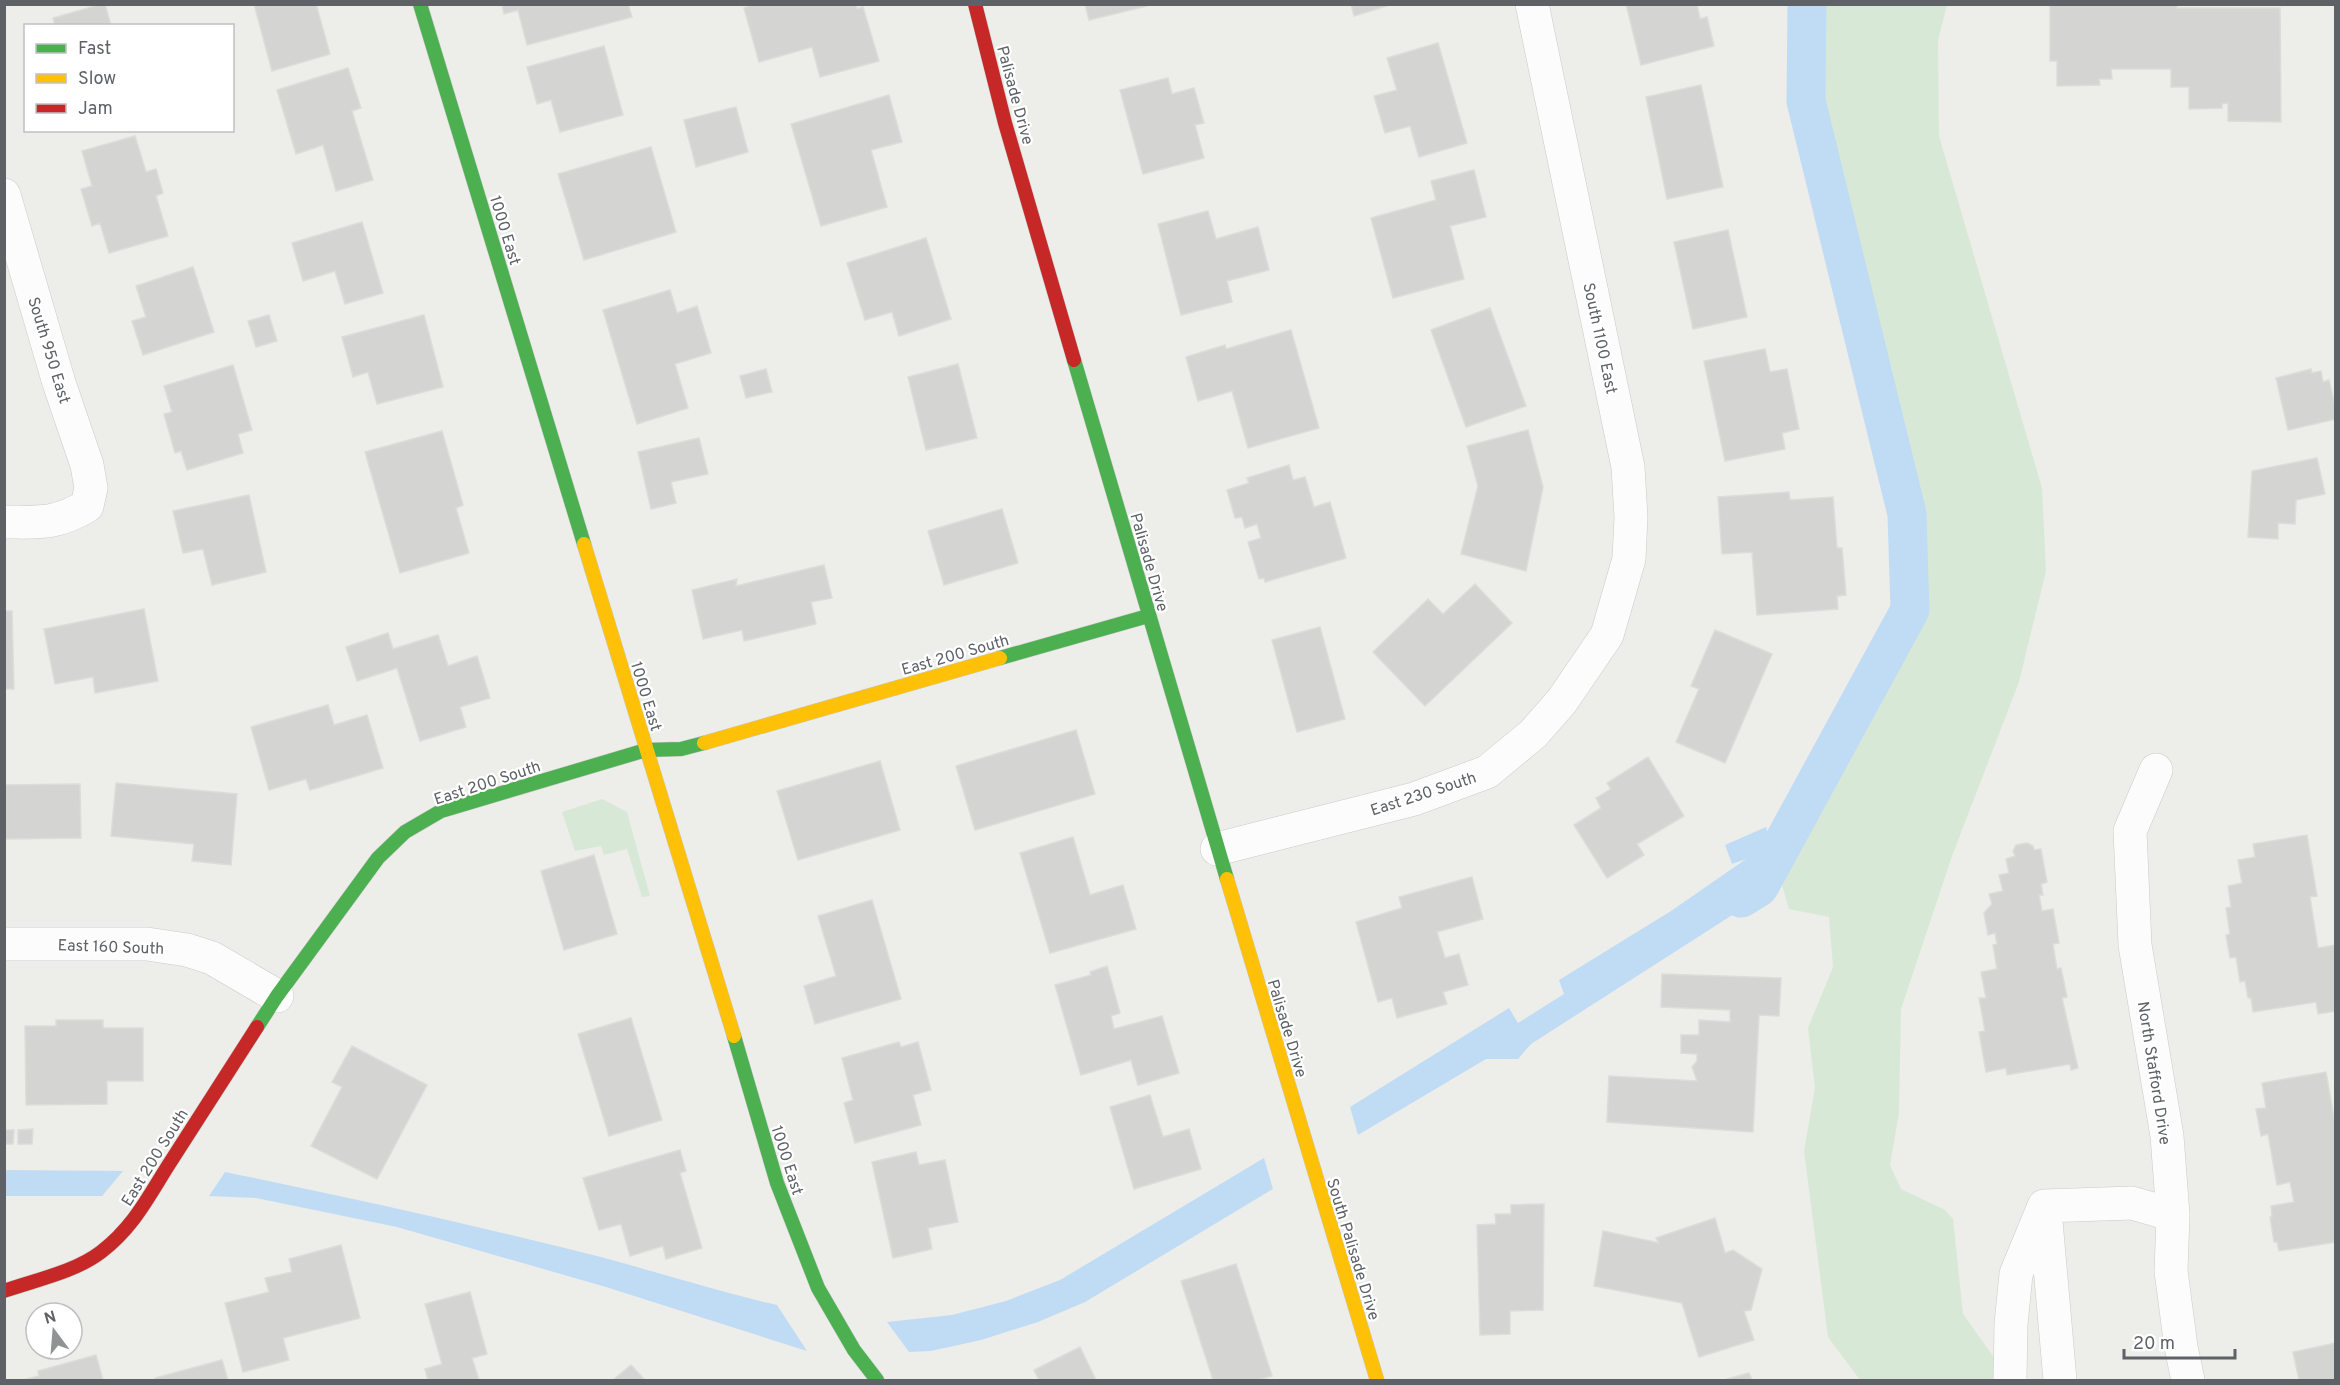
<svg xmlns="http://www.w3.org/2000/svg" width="2340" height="1385" font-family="Overpass,sans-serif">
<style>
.green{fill:#d7e9d6}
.water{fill:#c0dcf4}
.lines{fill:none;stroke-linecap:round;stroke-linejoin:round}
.canal{stroke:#c0dcf4;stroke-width:39}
.building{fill:#d4d4d2;stroke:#dcdcd8;stroke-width:1.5}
.street-casing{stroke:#cacbca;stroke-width:34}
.fast-casing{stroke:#c9c9c9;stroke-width:15}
.slow-casing{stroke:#c9c9c9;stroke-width:15}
.jam-casing{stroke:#c9c9c9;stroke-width:15}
.street{stroke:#fcfcfc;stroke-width:33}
.fast{stroke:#4caf50;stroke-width:14}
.slow{stroke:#ffc107;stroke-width:14}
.jam{stroke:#c62828;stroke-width:14}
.labels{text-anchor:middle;stroke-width:4.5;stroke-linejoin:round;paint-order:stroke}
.street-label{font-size:16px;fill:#5e6166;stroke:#fff}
</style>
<rect width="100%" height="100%" fill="#edede9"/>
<path class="green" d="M 1817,5 L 1947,5 L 1938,40 L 1939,136 L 2042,488 L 2046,571 L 2019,682 L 1952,856 L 1901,1009 L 1899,1113 L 1890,1165 L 1901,1189 L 1945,1210 L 1953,1219 L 1963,1314 L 2010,1380 L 1860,1380 L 1828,1337 L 1804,1151 L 1815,1088 L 1808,1028 L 1833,967 L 1829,917 L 1789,909 L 1779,874 L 1904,644 L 1920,555 L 1818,102 Z
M 602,799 L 627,812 L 650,896 L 642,897 L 627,849 L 604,855 L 601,846 L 575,851 L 562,812 Z"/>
<path class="water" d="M 1766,827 L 1779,874 L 1751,903 L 1531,1044 L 1518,1059 L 1486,1059 L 1358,1135 L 1350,1107 L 1509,1008 L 1518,1023 L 1564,994 L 1559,980 L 1671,911 L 1746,859 L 1732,864 L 1725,845 Z
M 1264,1158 L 1273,1189 L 1085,1302 L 1038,1322 L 981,1340 L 931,1351 L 909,1352 L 887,1322 L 952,1315 L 1006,1301 L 1060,1280 Z
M 5,1170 L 123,1171 L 102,1196 L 5,1196 Z
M 225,1172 C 349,1197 474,1225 597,1256 C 657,1272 716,1291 777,1305 L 807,1351 L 606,1287 L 397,1227 L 256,1198 L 209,1196 Z"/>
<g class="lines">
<path class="canal" d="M 1741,898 L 1759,887 L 1910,610 L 1907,514 L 1806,101 L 1807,4"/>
</g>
<path class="building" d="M 102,4 L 105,4 L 111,26 L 55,26 L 53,18 Z
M 254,4 L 316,4 L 330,54 L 272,71 Z
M 502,4 L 628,4 L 632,17 L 527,45 L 518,10 L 504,14 Z
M 754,4 L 856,4 L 857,9 L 863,7 L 879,61 L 820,77 L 812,47 L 759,62 L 744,8 Z
M 1085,4 L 1146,4 L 1147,6 L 1089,20 Z
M 1351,4 L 1393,4 L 1354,16 Z
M 1626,4 L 1697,4 L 1700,19 L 1707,17 L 1714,46 L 1641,65 Z
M 2050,4 L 2177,4 L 2177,8 L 2280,8 L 2281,122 L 2228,121 L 2228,103 L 2222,104 L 2222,108 L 2189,109 L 2189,87 L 2171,87 L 2171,69 L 2111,69 L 2112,79 L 2099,79 L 2100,85 L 2057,86 L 2057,61 L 2050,61 Z
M 1438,43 L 1467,143 L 1419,157 L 1410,126 L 1385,133 L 1374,96 L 1397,90 L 1387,58 Z
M 604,46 L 623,115 L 560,132 L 551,100 L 537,104 L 527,67 Z
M 348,68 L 361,108 L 352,111 L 373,180 L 336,191 L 323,145 L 296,154 L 277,90 Z
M 1168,78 L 1172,94 L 1194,88 L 1204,123 L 1195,125 L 1204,158 L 1143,174 L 1120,90 Z
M 1701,85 L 1723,187 L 1667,199 L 1646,97 Z
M 889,95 L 902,142 L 871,150 L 887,207 L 821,226 L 791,124 Z
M 736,107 L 748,152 L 696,167 L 684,120 Z
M 135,136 L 146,172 L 156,169 L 163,193 L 156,196 L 168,236 L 109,253 L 100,223 L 92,226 L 81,189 L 92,186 L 82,151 Z
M 651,147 L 676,232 L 584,260 L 558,174 Z
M 1474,170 L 1486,217 L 1450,226 L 1464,279 L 1393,298 L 1371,218 L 1436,200 L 1431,181 Z
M 1208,211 L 1216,239 L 1258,227 L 1269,270 L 1227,281 L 1232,302 L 1181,315 L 1158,224 Z
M 362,222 L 383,293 L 345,304 L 335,271 L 303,281 L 292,243 Z
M 1728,230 L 1747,317 L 1693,329 L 1674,242 Z
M 926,238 L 951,319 L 899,336 L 892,312 L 865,320 L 847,263 Z
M 193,267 L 214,332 L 143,355 L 132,321 L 146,317 L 136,286 Z
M 670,290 L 677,313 L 697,306 L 711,353 L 675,364 L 688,408 L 637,424 L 603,310 Z
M 1490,308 L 1526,406 L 1466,427 L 1431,330 Z
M 269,315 L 277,341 L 256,347 L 248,321 Z
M 424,315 L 443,387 L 377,404 L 368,372 L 353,377 L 342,337 Z
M 1291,330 L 1319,428 L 1248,448 L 1232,391 L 1198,401 L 1186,357 L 1225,345 L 1226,349 Z
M 1765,349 L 1770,372 L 1787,369 L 1799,429 L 1782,433 L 1785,449 L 1725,461 L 1704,361 Z
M 958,364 L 977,438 L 926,450 L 908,377 Z
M 233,365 L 252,430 L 238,434 L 243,453 L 187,470 L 181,451 L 175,453 L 164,414 L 172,412 L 164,386 Z
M 766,369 L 772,392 L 746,398 L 740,376 Z
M 2311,369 L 2312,373 L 2321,371 L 2323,382 L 2329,380 L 2336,409 L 2336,419 L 2288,430 L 2276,378 Z
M 1528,430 L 1543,487 L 1526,571 L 1461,554 L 1478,486 L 1467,446 Z
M 442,431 L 463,505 L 456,508 L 469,553 L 400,573 L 365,452 Z
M 699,438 L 708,474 L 671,482 L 676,503 L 651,509 L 638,452 Z
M 2317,458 L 2325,494 L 2296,500 L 2295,524 L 2278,523 L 2278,539 L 2248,537 L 2252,471 Z
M 1289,465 L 1293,480 L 1305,477 L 1314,507 L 1330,502 L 1346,558 L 1265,582 L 1264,578 L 1259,579 L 1248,542 L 1261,538 L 1257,524 L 1245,528 L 1242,517 L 1235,518 L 1227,490 L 1249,483 L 1247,478 Z
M 1789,492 L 1790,500 L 1833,497 L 1837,548 L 1842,548 L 1846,595 L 1837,596 L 1838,609 L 1757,615 L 1752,552 L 1722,554 L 1718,497 Z
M 249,495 L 266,572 L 212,585 L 203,549 L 183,553 L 173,511 Z
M 1002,509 L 1018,563 L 944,585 L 928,531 Z
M 824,565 L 832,598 L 811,602 L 816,624 L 744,641 L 742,630 L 703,639 L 692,590 L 737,579 L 736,586 Z
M 1475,584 L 1512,623 L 1425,706 L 1373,652 L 1428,599 L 1443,614 Z
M 144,609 L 158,681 L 95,693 L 93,677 L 55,684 L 44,629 Z
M 4,611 L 12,611 L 14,689 L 4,689 Z
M 1320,627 L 1345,719 L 1297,732 L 1272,640 Z
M 1715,630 L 1772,654 L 1725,763 L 1676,742 L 1699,689 L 1691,686 Z
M 388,633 L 393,649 L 438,635 L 448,666 L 477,656 L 490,698 L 460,707 L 466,727 L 420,741 L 397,668 L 357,681 L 346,647 Z
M 328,705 L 334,725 L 367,715 L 383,768 L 310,790 L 306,779 L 269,790 L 251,727 Z
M 1076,730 L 1095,794 L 975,830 L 956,766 Z
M 1648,757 L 1684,816 L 1637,844 L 1644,855 L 1607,878 L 1574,825 L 1601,808 L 1596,798 L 1611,789 L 1607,783 Z
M 880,761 L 900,830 L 798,860 L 777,791 Z
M 116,783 L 237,794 L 231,865 L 192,861 L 194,844 L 111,836 Z
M 80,784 L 81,838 L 4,839 L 4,785 Z
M 2307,835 L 2317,896 L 2310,897 L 2318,948 L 2336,945 L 2336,1011 L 2318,1014 L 2316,1002 L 2253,1012 L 2251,998 L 2248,998 L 2245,981 L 2240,982 L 2236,957 L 2230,958 L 2226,935 L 2230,934 L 2226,908 L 2231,907 L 2228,886 L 2242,883 L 2238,860 L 2255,857 L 2253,844 Z
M 1073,837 L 1090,895 L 1123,885 L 1136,929 L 1050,953 L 1020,853 Z
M 2027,843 L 2033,846 L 2034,850 L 2041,849 L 2047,882 L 2041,884 L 2043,895 L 2039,895 L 2042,911 L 2053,909 L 2059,943 L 2053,944 L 2057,969 L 2061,968 L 2067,997 L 2062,998 L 2078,1068 L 2071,1070 L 2070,1064 L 2007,1075 L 2006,1068 L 1986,1072 L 1979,1032 L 1985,1031 L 1979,998 L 1986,998 L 1981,972 L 1997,969 L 1993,945 L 1997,944 L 1995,933 L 1988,935 L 1984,913 L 1992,904 L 1989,894 L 2003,891 L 1999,875 L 2009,873 L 2006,859 L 2015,856 L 2013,851 L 2016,845 Z
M 594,855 L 617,934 L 564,950 L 541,871 Z
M 1472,877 L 1483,919 L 1437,932 L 1445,958 L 1459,954 L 1468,985 L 1443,992 L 1447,1004 L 1397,1018 L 1392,998 L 1378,1002 L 1356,922 L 1402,908 L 1399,897 Z
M 872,900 L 901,999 L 815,1024 L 804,986 L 836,976 L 818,916 Z
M 1107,966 L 1120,1013 L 1111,1016 L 1114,1029 L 1162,1016 L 1179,1073 L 1138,1085 L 1131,1060 L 1081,1075 L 1055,985 L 1091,975 L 1090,972 Z
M 1662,974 L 1781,978 L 1779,1016 L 1759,1015 L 1753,1132 L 1607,1122 L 1609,1076 L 1697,1081 L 1692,1067 L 1697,1061 L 1697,1054 L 1681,1053 L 1681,1035 L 1699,1035 L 1699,1020 L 1730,1022 L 1730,1010 L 1661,1007 Z
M 631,1018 L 662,1120 L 609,1136 L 578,1034 Z
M 56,1020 L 103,1020 L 103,1028 L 143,1028 L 143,1081 L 107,1081 L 107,1104 L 26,1105 L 25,1026 L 56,1026 Z
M 899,1042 L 901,1047 L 918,1042 L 931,1090 L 913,1095 L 921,1125 L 855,1143 L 844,1103 L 853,1100 L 842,1058 Z
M 352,1046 L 427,1085 L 377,1179 L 311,1146 L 342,1087 L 332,1082 Z
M 2326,1072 L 2336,1129 L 2336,1242 L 2279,1251 L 2277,1242 L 2274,1242 L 2270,1217 L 2272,1217 L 2271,1206 L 2294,1202 L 2290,1182 L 2277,1185 L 2268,1134 L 2261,1136 L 2256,1109 L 2266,1108 L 2262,1083 Z
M 1150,1095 L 1163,1137 L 1189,1129 L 1201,1169 L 1134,1189 L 1110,1107 Z
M 33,1129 L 32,1144 L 18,1144 L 18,1130 Z
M 4,1130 L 14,1130 L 13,1144 L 4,1144 Z
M 680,1150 L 686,1171 L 680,1173 L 702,1248 L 666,1259 L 663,1246 L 630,1256 L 621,1224 L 599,1230 L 583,1178 Z
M 916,1152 L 919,1165 L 945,1160 L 958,1222 L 928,1228 L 932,1249 L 893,1258 L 872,1162 Z
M 1544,1204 L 1543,1310 L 1510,1311 L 1510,1334 L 1480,1335 L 1477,1225 L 1496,1224 L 1495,1214 L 1511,1214 L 1511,1205 Z
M 1715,1218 L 1725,1253 L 1733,1250 L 1762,1269 L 1751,1310 L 1744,1311 L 1754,1340 L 1699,1357 L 1682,1303 L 1594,1286 L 1603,1231 L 1659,1243 L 1656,1238 Z
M 341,1245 L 360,1318 L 283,1338 L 289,1360 L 243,1372 L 225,1303 L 269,1292 L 265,1278 L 292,1272 L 289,1259 Z
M 1236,1264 L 1272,1376 L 1258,1380 L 1213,1380 L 1181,1281 Z
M 470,1292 L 487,1354 L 472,1358 L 479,1380 L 428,1380 L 425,1369 L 442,1364 L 425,1304 Z
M 2336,1343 L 2336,1380 L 2299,1380 L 2293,1352 Z
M 1080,1347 L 1096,1380 L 1039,1380 L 1034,1370 Z
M 96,1355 L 103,1380 L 23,1380 L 39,1376 L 38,1371 Z
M 222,1360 L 228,1380 L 155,1380 L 155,1378 Z
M 631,1365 L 645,1380 L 613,1380 Z
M 1749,1373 L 1752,1380 L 1724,1380 Z"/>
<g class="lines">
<defs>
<path id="street" d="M 4,195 L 59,383 L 87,465 L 91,488 L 87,506 C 55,525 39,522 4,522
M 2156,770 L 2130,831 L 2135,945 L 2167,1136 L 2173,1215 L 2171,1271 L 2181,1347 L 2188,1380
M 1217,849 L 1414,799 L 1487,772 L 1533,734 L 1562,701 L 1607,635 L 1629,559 L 1631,517 L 1628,467 L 1532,4
M 4,944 L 147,944 L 187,950 L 212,958 L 277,996
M 2044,1206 L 2132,1203 L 2173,1215
M 2045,1210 L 2060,1380
M 2010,1380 L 2011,1324 L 2016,1274 L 2044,1206"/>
<path id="fast" d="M 420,4 L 584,544
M 1074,360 L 1227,879
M 1000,658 L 1148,616
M 257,1027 L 277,996 L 378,858 L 405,832 L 441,811 L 646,750 L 681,749 L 704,743
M 734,1036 L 777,1183 L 818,1288 L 854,1350 L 877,1380"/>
<path id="slow" d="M 584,544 L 734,1036
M 704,743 L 1000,658
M 1227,879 L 1377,1380"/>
<path id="jam" d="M 975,4 L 1005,123 L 1074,360
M 4,1291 C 35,1280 75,1272 101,1252 C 136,1225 150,1193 173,1158 C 201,1114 229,1070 257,1027"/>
</defs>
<use href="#street" class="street-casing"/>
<use href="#fast" class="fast-casing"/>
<use href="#slow" class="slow-casing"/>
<use href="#jam" class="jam-casing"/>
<use href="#street" class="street"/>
<use href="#fast" class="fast"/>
<use href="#slow" class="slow"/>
<use href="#jam" class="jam"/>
</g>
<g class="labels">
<g class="street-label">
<text transform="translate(1016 95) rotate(75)" y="6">Palisade Drive</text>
<text transform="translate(506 230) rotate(73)" y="6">1000 East</text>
<text transform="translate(1601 338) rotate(78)" y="6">South 1100 East</text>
<text transform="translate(50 350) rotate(73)" y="6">South 950 East</text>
<text transform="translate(1150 562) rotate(74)" y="6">Palisade Drive</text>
<text transform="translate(955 654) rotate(-16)" y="6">East 200 South</text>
<text transform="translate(647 696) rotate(73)" y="6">1000 East</text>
<text transform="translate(487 782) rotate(-18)" y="6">East 200 South</text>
<text transform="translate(1423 793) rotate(-18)" y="6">East 230 South</text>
<text transform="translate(111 946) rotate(2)" y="6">East 160 South</text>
<text transform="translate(1288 1028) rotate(73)" y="6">Palisade Drive</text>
<text transform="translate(2155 1073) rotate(81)" y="6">North Stafford Drive</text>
<text transform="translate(154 1157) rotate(-58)" y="6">East 200 South</text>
<text transform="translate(788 1160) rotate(72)" y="6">1000 East</text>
<text transform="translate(1354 1249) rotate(73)" y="6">South Palisade Drive</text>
</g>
</g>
<rect width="2340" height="1385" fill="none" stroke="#5e6166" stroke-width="12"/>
<rect x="24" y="24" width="210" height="108" fill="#ffffff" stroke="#bfc0c2" stroke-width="1.5"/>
<rect x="36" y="44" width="30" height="9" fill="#4caf50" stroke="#bfc0c2" stroke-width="1.5"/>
<text x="78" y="54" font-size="18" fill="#5e6166">Fast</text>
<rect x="36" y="74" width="30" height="9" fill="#ffc107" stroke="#bfc0c2" stroke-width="1.5"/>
<text x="78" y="84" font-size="18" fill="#5e6166">Slow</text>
<rect x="36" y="104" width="30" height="9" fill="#c62828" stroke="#bfc0c2" stroke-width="1.5"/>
<text x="78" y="114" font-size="18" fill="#5e6166">Jam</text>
<g transform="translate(54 1331) rotate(344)"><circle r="28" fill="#ffffff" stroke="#bfc0c2" stroke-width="1.5"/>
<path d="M0-4.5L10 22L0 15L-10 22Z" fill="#909294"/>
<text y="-9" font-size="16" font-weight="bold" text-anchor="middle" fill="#5e6166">N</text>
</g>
<path d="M2124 1349v9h111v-9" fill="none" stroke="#5e6166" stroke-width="3"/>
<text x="2133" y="1349" font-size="18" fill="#5e6166" stroke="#ffffff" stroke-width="4.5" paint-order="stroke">20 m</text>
</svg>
